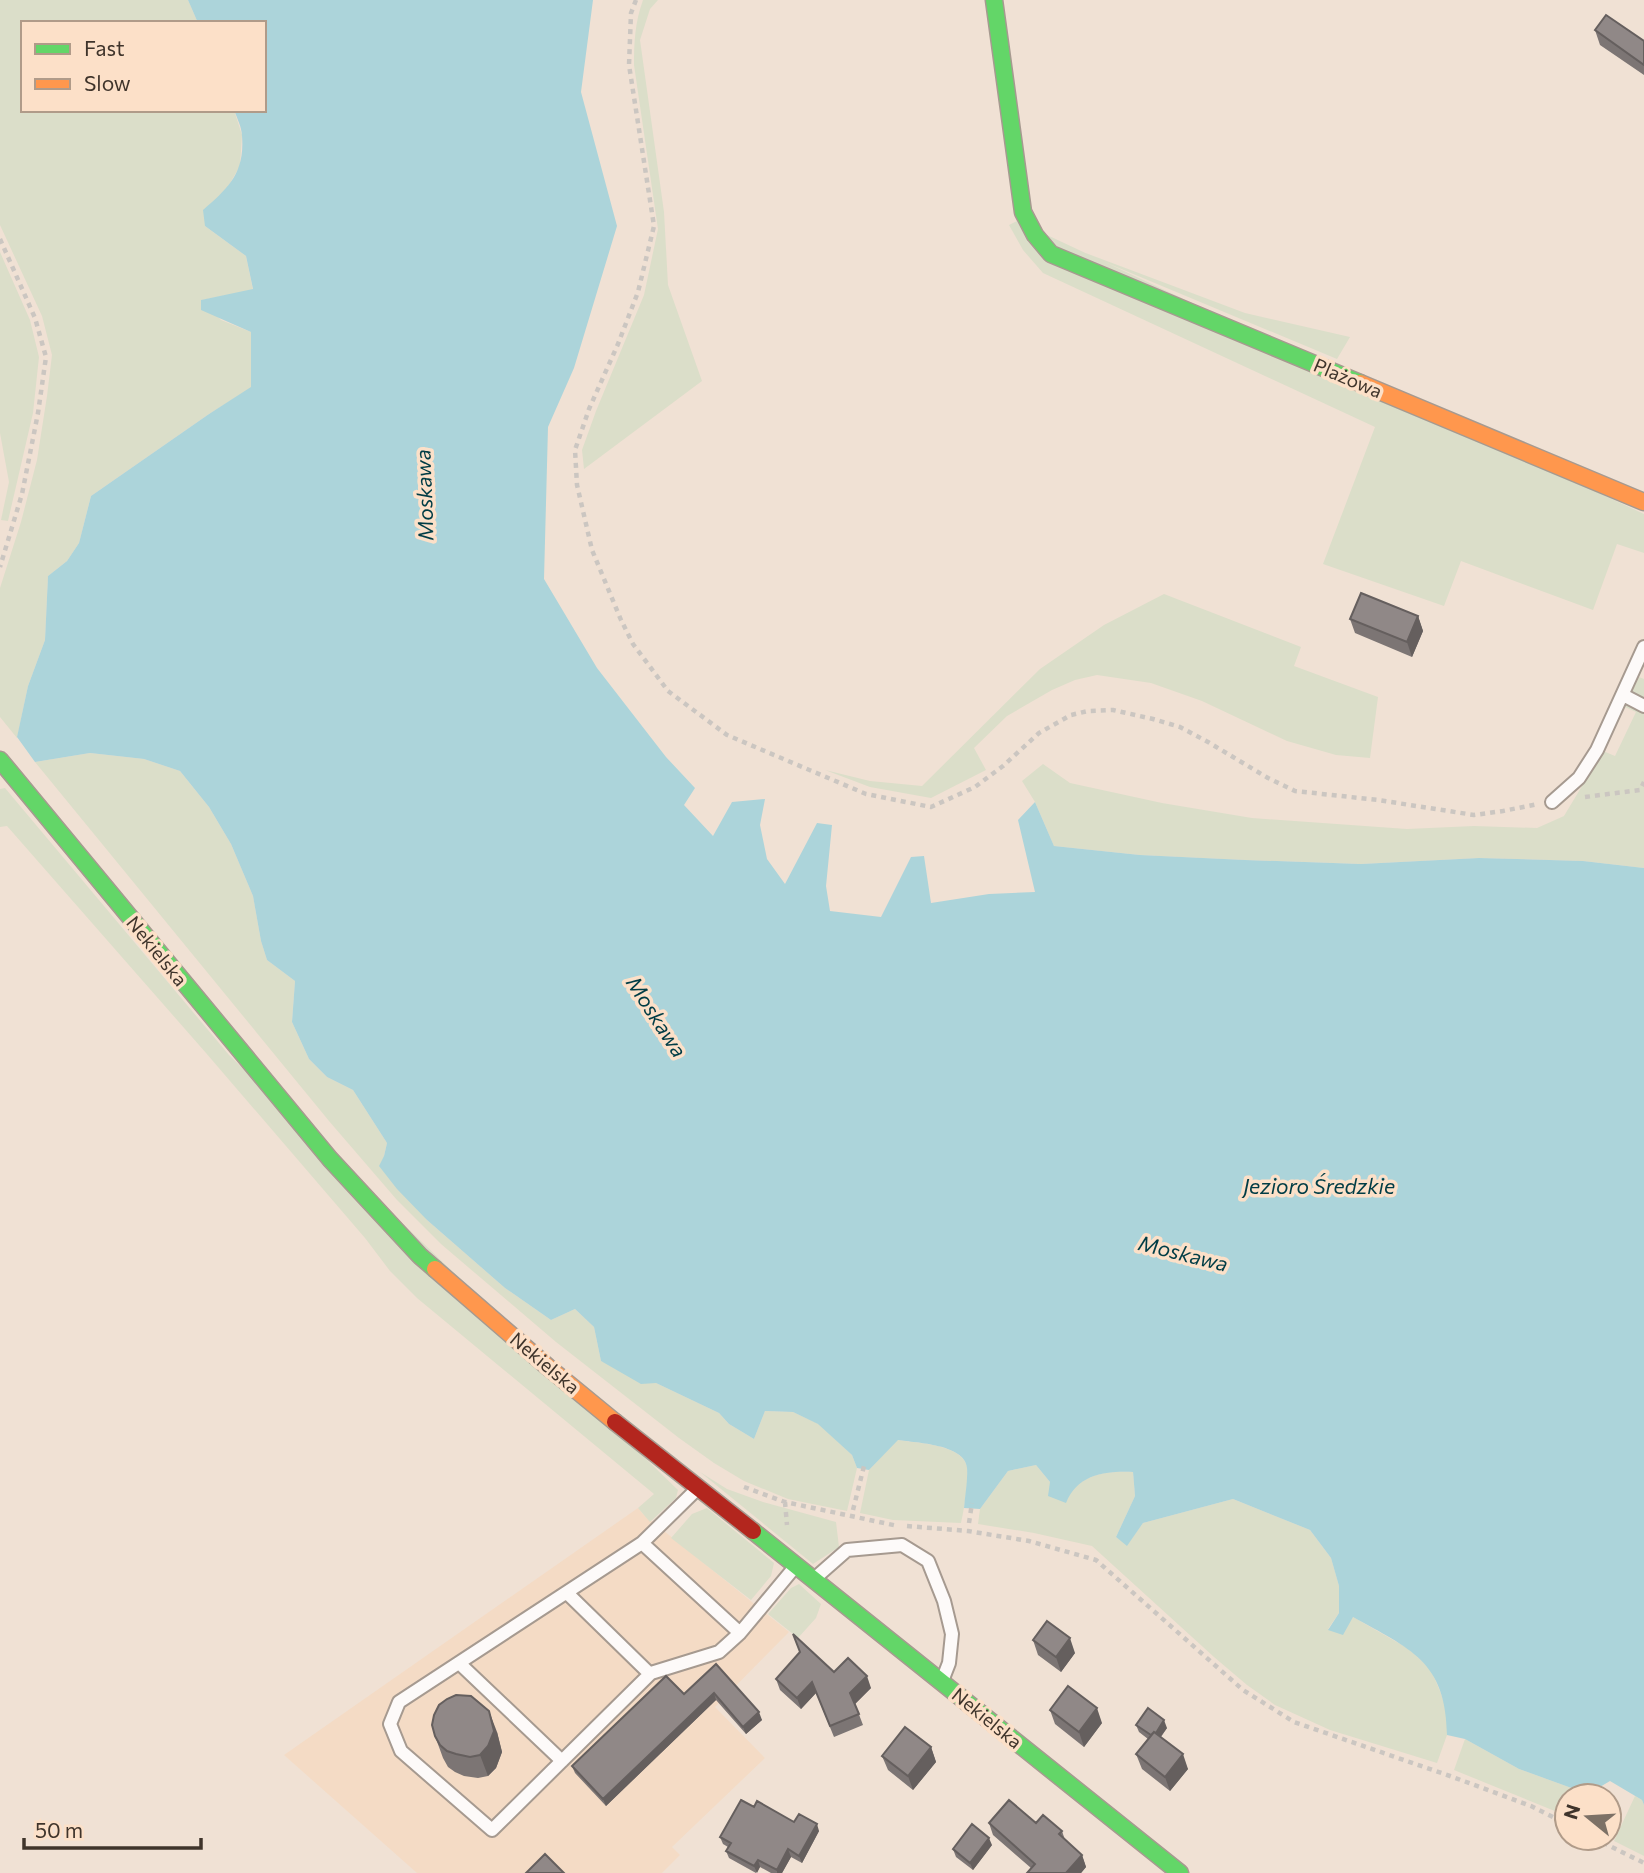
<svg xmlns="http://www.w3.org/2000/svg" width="1644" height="1873" font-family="Commissioner,sans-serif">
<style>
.built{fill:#f4dbc5}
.green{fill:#dbdec9}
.water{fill:#acd4da}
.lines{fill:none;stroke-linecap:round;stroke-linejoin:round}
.lane-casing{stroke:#a69a90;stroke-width:16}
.fast-casing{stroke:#a69a90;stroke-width:19}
.slow-casing{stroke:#a69a90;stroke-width:19}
.jam-casing{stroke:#a69a90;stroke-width:19}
.path{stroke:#cbc6c1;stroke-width:4.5;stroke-dasharray:5 5;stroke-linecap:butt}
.lane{stroke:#fdfaf9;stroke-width:12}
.fast{stroke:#63d668;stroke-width:16}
.slow{stroke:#ff974d;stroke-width:16}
.jam{stroke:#b3261e;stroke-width:16}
.wall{fill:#7c7574}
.shaded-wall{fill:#655f5e}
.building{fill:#908887;stroke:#655f5e;stroke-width:2}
.labels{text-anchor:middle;stroke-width:7;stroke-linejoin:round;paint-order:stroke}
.street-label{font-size:19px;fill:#3f342b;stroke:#fce0c8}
.water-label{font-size:21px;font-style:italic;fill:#003c45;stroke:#fce0c8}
</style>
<rect width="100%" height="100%" fill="#f0e1d4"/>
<path class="built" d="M 638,1508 L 643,1514 L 789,1632 L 715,1707 L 765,1758 L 672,1847 L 680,1855 L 662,1873 L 417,1873 L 284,1755 Z"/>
<path class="green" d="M 0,0 L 188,0 L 198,23 L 23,23 L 23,110 L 234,110 L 242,135 L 240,166 L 205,226 L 246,256 L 253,290 L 202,300 L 221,320 L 251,332 L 251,388 L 209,414 L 91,496 L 79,543 L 67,561 L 48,576 L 45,640 L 28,686 L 17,738 L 0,717 L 0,588 L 21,522 L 37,460 L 47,396 L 52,355 L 42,316 L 0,225 Z
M 643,0 L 658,0 L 650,9 L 640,40 L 664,212 L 668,285 L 702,381 L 584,469 L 582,450 L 596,411 L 644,295 L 658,229 L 634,65 C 634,42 635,22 643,0 Z
M 1017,221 L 1644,514 L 1644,553 L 1617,544 L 1593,610 L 1461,561 L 1444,606 L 1323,564 L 1375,427 L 1043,273 L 1023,250 L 1009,225 Z
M 1059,243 L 1245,313 L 1350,337 L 1337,359 Z
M 0,252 L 30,320 L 39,357 L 33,413 L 8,521 L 1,520 L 9,482 L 0,433 Z
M 1164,594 L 1301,647 L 1294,666 L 1378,697 L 1370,758 L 1336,755 L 1287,741 L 1202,701 L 1151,683 L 1097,675 L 1075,680 L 1052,690 L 1007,716 L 974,748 L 986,770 L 931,798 L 870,787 L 825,770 L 870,781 L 922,786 L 1040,669 L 1104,625 Z
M 1639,677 L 1644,679 L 1644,868 L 1583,861 L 1479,858 L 1361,864 L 1245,860 L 1140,855 L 1054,846 L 1035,802 L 1022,781 L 1043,764 L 1070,783 L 1162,803 L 1252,818 L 1407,829 L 1474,826 L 1537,828 L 1564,816 L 1603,751 L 1615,756 L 1636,712 L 1625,707 Z
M 90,753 L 144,759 L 180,771 L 209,807 L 231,844 L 253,896 L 261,941 L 267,960 L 295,981 L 292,1022 L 309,1059 L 327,1077 L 353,1090 L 387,1143 L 384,1156 L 427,1220 L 505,1288 L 551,1320 L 575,1309 L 594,1327 L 601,1361 L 656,1383 L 719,1413 L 729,1424 L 754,1439 L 765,1411 L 793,1412 L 819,1424 L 852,1455 L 857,1468 L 847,1511 L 788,1499 L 744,1481 L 714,1463 L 679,1438 L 556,1342 L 441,1244 L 397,1200 L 329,1121 L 35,762 Z
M 5,788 L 229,1055 L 678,1490 L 676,1498 L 650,1522 L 638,1508 L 654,1494 L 417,1298 L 390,1271 L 365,1238 L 206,1053 L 7,826 L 0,827 L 0,789 Z
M 897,1440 C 916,1443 963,1444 967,1467 C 969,1478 964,1511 961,1523 L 893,1520 L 860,1513 L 869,1470 Z
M 1036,1465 L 1050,1482 L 1071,1490 C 1090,1473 1108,1471 1133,1472 L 1135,1496 L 1116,1537 L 1127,1545 L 1143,1523 L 1233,1499 L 1310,1530 L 1331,1558 L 1339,1586 L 1339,1613 L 1328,1629 L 1353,1617 L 1409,1649 L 1431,1670 L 1440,1691 L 1447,1711 L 1447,1735 L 1437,1763 L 1330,1730 L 1275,1705 L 1247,1685 L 1214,1657 L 1092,1546 L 1034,1533 L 978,1524 L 980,1509 L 1008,1471 Z
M 700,1472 L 727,1489 L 763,1502 L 836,1522 L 839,1547 L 813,1564 Z
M 707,1508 L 774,1563 L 771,1576 L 751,1600 L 671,1538 L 692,1514 Z
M 799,1584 L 821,1604 L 816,1618 L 798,1638 L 768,1614 L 791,1588 Z
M 1465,1739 L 1519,1769 L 1588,1794 L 1587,1796 L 1567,1796 L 1567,1816 L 1454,1770 Z
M 1635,1796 L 1642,1800 L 1644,1805 L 1644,1856 L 1614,1841 Z"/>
<path class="water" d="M 188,0 L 593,0 L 581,92 L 617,226 L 574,368 L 548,427 L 544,579 L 597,668 L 666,757 L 695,788 L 684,805 L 713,836 L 732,802 L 765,799 L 760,825 L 767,859 L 785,884 L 817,823 L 832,825 L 826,886 L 830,911 L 881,917 L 911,857 L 924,856 L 931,903 L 989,894 L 1035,892 L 1018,820 L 1035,802 L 1054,846 L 1140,855 L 1245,860 L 1361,864 L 1479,858 L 1583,861 L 1644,868 L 1644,1805 L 1642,1800 L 1610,1781 L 1588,1794 L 1519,1769 L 1465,1739 L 1447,1735 C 1446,1661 1410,1649 1353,1617 L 1343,1635 L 1328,1630 L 1339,1613 L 1339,1586 L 1331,1558 L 1310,1530 L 1233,1499 L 1143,1523 L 1127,1546 L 1116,1537 L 1135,1496 L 1133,1472 C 1105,1471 1078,1474 1066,1503 L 1048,1496 L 1050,1482 L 1036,1465 L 1008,1471 L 980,1509 L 964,1508 C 965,1495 968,1480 967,1468 C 965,1444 916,1443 898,1440 L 869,1470 L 857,1468 L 852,1455 L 818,1424 L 793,1412 L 765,1411 L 754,1439 L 729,1424 L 719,1413 L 656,1383 L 641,1384 L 601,1361 L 594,1327 L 575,1309 L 551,1320 L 505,1288 L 427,1220 L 397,1189 L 379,1166 L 384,1156 L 387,1143 L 353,1090 L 327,1077 L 309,1059 L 292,1022 L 295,981 L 267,960 L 261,941 L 253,896 L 231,844 L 209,807 L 180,771 L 144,759 L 90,753 L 35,762 L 17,737 L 28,686 L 45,640 L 48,576 L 67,561 L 79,543 L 91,496 L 209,414 L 251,387 L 251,332 L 201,310 L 201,300 L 253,289 L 246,256 L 205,226 L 203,210 C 228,188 245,173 242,136 C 242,128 237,118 234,110 L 264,110 L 264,23 L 198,23 Z"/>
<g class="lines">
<defs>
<path id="lane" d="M 1623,695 L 1644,706
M 1552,802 L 1579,778 L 1597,750 L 1644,647
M 697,1489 L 642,1543 L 399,1702 L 390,1724 L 401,1751 L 492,1830 L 651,1673 L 719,1652 L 740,1633 L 794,1568
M 642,1543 L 740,1633
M 814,1579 L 847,1550 L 902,1545 L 928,1561 L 944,1601 L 952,1634 L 949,1663 L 942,1681
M 567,1593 L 650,1674
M 459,1663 L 562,1761"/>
<path id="fast" d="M 994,0 L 1023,212 L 1035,235 L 1051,254 L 1360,383
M 0,760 L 330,1159 L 420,1256 L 435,1269
M 753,1531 L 1180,1873"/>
<path id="slow" d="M 1360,383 L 1644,502
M 435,1269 L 548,1367 L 615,1422"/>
<path id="jam" d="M 615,1422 L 753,1531"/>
</defs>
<use href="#lane" class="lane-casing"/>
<use href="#fast" class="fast-casing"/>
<use href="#slow" class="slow-casing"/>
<use href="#jam" class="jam-casing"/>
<path class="path" d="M 636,0 L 631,13 L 629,65 L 654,226 L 638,292 L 618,344 L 589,409 L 575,450 L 577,485 L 592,550 L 621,620 L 633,644 L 668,691 L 727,735 L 866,794 L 931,807 L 975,787 L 1003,766 L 1039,733 L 1071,715 L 1088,711 L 1113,710 L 1153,719 L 1180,727 L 1208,742 L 1268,778 L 1295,791 L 1378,800 L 1474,815 L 1503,811 L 1538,804
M 0,239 L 35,318 L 46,357 L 38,413 L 22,494 L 0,567
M 1585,797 L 1640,790 L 1644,782
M 744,1487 L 785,1502 L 898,1526
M 785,1502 L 787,1525
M 853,1510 L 864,1466
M 969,1523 L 972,1503
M 907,1526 L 968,1531 L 1029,1541 L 1096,1560 L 1243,1690 L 1294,1722 L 1450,1776 L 1531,1806 L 1567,1824
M 1594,1838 L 1644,1863"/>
<use href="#lane" class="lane"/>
<use href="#fast" class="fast"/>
<use href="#slow" class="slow"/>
<use href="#jam" class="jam"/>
</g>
<path class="wall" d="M 1595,30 L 1644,41 L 1644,75 L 1600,45 Z
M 1418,616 L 1423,631 L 1412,657 L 1355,633 L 1350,619 Z
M 1033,1640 L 1075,1653 L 1061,1672 L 1038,1655 Z
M 716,1664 L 762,1720 L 746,1734 L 716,1700 L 606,1806 L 575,1773 L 572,1766 L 684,1694 Z
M 834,1672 L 871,1688 L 855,1704 L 863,1725 L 834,1737 L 816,1693 L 801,1709 L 780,1690 L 776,1679 Z
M 1050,1710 L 1102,1723 L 1084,1747 L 1055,1724 Z
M 1136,1725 L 1167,1728 L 1161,1737 L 1188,1769 L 1170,1791 L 1142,1769 L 1136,1754 L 1148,1739 L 1139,1732 Z
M 497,1732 L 502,1752 L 496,1768 L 488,1776 L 478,1778 L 464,1776 L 455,1772 L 448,1767 L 443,1758 L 435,1736 Z
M 931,1747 L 936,1762 L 913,1790 L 888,1770 L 882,1756 Z
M 754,1807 L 819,1831 L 802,1863 L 791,1857 L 782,1873 L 771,1873 L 760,1867 L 756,1873 L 729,1858 L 726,1851 L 728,1847 L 723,1844 L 720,1837 Z
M 989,1823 L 1036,1823 L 1062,1831 L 1065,1840 L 1082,1855 L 1086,1867 L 1081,1873 L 1027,1873 L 1031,1868 L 993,1835 Z
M 992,1845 L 973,1870 L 956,1857 L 953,1849 Z"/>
<path class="shaded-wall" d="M 1418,616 L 1423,631 L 1412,657 L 1407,642 Z
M 1070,1638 L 1075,1653 L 1061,1672 L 1056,1657 Z
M 867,1676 L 871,1688 L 855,1704 L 850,1693 Z
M 812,1682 L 816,1693 L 801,1709 L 797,1698 Z
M 714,1693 L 716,1700 L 606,1806 L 603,1799 Z
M 1097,1708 L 1102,1723 L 1084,1747 L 1079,1732 Z
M 489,1711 L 497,1732 L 502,1752 L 496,1768 L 488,1776 L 480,1755 Z
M 759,1712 L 762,1720 L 746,1734 L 743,1727 Z
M 1164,1720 L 1167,1728 L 1155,1744 L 1153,1737 Z
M 931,1747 L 936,1762 L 913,1790 L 908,1776 Z
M 1183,1754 L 1188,1769 L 1170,1791 L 1165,1777 Z
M 817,1824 L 819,1831 L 802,1863 L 799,1856 Z
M 989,1838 L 992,1845 L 973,1870 L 970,1863 Z
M 788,1849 L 791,1857 L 782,1873 L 777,1873 L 777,1870 Z
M 1082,1855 L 1086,1867 L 1081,1873 L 1066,1873 Z
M 758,1860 L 760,1867 L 757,1873 L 754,1866 Z"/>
<path class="building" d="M 1606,15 L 1644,41 L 1644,65 L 1595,30 Z
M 1361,593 L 1418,616 L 1407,642 L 1350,619 Z
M 1047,1621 L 1070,1638 L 1056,1657 L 1033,1640 Z
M 793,1634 L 834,1672 L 848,1658 L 867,1676 L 850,1693 L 859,1714 L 830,1726 L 812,1682 L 797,1698 L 776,1679 L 800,1652 Z
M 716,1664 L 759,1712 L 743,1727 L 714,1693 L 603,1799 L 572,1766 L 666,1676 L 684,1694 Z
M 1068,1686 L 1097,1708 L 1079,1732 L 1050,1710 Z
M 456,1695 L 471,1696 L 489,1711 L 494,1731 L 488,1746 L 480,1755 L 470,1757 L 456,1754 L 447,1751 L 440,1745 L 435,1736 L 432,1725 L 434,1715 L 439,1705 L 447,1699 Z
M 1148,1708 L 1164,1720 L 1156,1733 L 1154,1732 L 1151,1735 L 1136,1725 Z
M 905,1727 L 931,1747 L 908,1776 L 882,1756 Z
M 1154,1732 L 1183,1754 L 1165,1777 L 1136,1754 Z
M 741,1800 L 754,1807 L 757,1801 L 794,1822 L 799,1814 L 817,1824 L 799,1856 L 788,1849 L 777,1870 L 758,1860 L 754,1866 L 726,1851 L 731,1843 L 720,1837 Z
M 1009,1800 L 1036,1823 L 1043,1815 L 1062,1831 L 1059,1834 L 1082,1855 L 1066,1873 L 1027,1873 L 1035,1864 L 989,1823 Z
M 972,1824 L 989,1838 L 970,1863 L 953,1849 Z
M 545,1854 L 564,1873 L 526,1873 Z"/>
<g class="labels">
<g class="street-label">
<text transform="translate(1348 378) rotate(23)" y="7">Plażowa</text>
<text transform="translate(157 951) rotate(51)" y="7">Nekielska</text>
<text transform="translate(545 1363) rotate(40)" y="7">Nekielska</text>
<text transform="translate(987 1718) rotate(39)" y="7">Nekielska</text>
</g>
<g class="water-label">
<text transform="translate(425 495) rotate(-92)" y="7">Moskawa</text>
<text transform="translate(656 1017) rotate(57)" y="7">Moskawa</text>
<text x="1319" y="1194">Jezioro Średzkie</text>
<text transform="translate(1183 1254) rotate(14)" y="7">Moskawa</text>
</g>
</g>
<rect x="21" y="21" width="245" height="91" fill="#fce0c8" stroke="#b09b89" stroke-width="2"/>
<rect x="35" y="44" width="35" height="10" fill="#63d668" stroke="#b09b89" stroke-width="2"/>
<text x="84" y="56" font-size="21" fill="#3f342b">Fast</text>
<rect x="35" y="79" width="35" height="10" fill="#ff974d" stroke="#b09b89" stroke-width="2"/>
<text x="84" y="91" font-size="21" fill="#3f342b">Slow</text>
<g transform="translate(1588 1817) rotate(288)"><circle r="33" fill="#fce0c8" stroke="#b09b89" stroke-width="2"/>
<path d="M0-5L12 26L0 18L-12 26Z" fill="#7d7166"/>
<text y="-10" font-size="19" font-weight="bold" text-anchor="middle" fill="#3f342b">N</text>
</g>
<path d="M24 1838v10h177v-10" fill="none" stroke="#3f342b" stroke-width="3.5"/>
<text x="35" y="1838" font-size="21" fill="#3f342b" stroke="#fce0c8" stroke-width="5" paint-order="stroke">50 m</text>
</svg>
